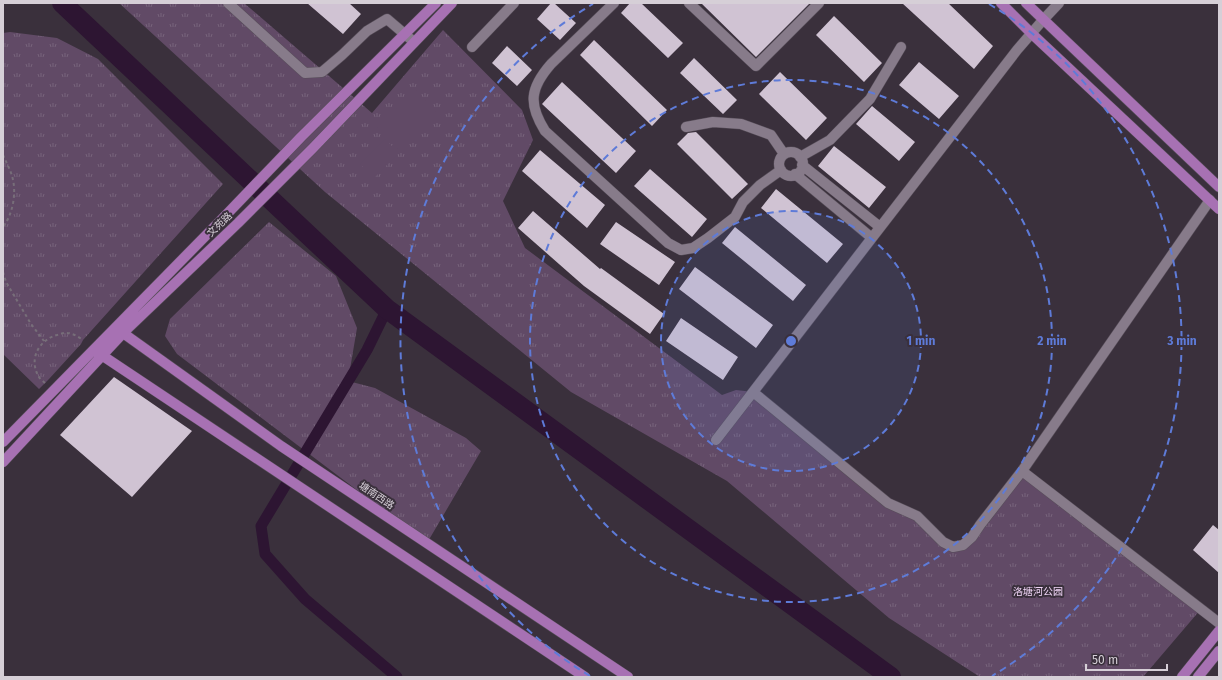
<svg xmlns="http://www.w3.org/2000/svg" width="1222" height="680" font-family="'Fira Sans','Noto Sans SC',sans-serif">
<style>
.grass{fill:url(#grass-tufts)}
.pitch{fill:#614a66}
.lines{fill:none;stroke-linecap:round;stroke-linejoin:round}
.canal{stroke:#2d1532;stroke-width:11}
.river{stroke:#2d1532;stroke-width:20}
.building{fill:#d0c3d3}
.minor-casing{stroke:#574e59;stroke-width:11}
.major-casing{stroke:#574e59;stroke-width:11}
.path{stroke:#776e79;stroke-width:2;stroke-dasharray:3 3;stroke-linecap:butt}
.minor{stroke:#877b8a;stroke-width:10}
.major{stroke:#a771b3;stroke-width:10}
.ring{fill:none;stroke:#5e7bd8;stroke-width:2;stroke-dasharray:7 5}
.labels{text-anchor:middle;stroke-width:4;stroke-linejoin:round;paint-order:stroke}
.street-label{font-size:10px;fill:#d6cfd7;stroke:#3a303c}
.park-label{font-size:10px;fill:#f2d6f8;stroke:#3a303c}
.centre{fill:#5e7bd8;stroke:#3a303c;stroke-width:2}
.ring-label{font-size:12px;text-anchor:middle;font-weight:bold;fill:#5e7bd8;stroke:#3a303c;stroke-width:4;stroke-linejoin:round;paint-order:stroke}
</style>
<defs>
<pattern id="grass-tufts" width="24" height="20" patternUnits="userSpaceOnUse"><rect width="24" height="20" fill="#614a66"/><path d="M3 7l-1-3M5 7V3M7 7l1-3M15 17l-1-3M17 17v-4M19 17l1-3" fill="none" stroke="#77637b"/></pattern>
</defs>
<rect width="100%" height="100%" fill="#3a303c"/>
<path class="grass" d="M 119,3 L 244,3 L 372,113 L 443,30 L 522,110 L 533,140 L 503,201 L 525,248 L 722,395 L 736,390 L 753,392 L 888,503 L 917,516 L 943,542 L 963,545 L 1022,471 L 1201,609 L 1143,677 L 980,677 L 889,618 L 727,481 L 571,392 L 325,192 Z
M 10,32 L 57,38 L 98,59 L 223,184 L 83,340 L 81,344 L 49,379 L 39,389 L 4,355 L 3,355 L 3,33 Z
M 269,222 L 336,276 L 357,328 L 348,381 L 375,388 L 466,438 L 481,451 L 427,543 L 177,354 L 165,336 L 170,319 Z"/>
<path class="pitch" d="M 416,90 L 436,112 L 398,149 L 377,127 Z
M 385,139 L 399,153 L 374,178 L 360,164 Z"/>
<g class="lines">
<path class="canal" d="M 387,309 L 367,350 L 261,526 L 265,554 L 305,599 L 397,677"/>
<path class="river" d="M 62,3 L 387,309 L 891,677"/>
</g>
<path class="building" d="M 307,3 L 349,3 L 361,14 L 343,34 Z
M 551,3 L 554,3 L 576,23 L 560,40 L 537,19 Z
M 630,3 L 641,3 L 683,43 L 668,58 L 621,13 Z
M 701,3 L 810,3 L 756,57 Z
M 902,3 L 948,3 L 993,46 L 974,69 Z
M 834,16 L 882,63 L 864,82 L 816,35 Z
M 594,40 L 667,110 L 652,126 L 580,55 Z
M 507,46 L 532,70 L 517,86 L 492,63 Z
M 694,58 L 737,100 L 723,114 L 680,73 Z
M 919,62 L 959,96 L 939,119 L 899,85 Z
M 780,72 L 827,118 L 806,140 L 759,94 Z
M 562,82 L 636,151 L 616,173 L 542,104 Z
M 872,106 L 915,142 L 899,161 L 856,124 Z
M 696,132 L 748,184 L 732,199 L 677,144 L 688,133 Z
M 834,146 L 886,187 L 869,208 L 818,166 Z
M 540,150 L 605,205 L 587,228 L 522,171 Z
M 650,169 L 707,219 L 692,237 L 634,186 Z
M 776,189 L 843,244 L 827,263 L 761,208 Z
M 533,211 L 600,269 L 601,268 L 664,314 L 650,334 L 584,286 L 518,228 Z
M 616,222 L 675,262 L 659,285 L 600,244 Z
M 735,227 L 806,285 L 793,301 L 722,243 Z
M 695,267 L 773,325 L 756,348 L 679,289 Z
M 681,318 L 738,357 L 723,380 L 666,341 Z
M 114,377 L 192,431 L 132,497 L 60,435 Z
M 1213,525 L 1219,530 L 1219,573 L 1193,550 Z"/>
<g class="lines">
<defs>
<path id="minor" d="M 228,3 L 305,73 L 322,72 L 342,55 L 367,31 L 387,19 L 414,42
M 614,3 L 551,64 C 530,88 528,104 545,131 L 668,243 L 681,250 L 693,248 L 708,238 L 735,217 L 743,202 L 760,185 L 781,170
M 689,3 L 756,66 L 819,3
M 472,47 L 514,3
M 686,127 L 713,122 L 741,124 L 771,135 L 784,154
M779 164a12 12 0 1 1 24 0a12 12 0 1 1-24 0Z
M 800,157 L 830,140 L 870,99 L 901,47
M 802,165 L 880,227
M 795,174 L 872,238
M 753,392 L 888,503 L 917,516 L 943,542 L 953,547 L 963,545 L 972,537 L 980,525 L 1022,471 L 1210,200
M 716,440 L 1017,50 L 1043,20 L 1059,3
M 1022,471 L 1219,623"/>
<path id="major" d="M 1001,3 L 1031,33 L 1219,209
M 1026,3 L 1219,187
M 115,329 L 123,333 L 281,446 L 628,677
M 97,352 L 585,677
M 3,442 L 227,214 L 301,137 L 436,3
M 3,462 L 123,333 L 238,223 L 313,148 L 452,3
M 1182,677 L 1219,631
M 1198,677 L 1219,651"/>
</defs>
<use href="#minor" class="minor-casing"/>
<use href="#major" class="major-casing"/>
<path class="path" d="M 3,155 C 6,162 10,169 12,176 C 17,192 13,214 3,227
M 3,272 L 6,282 L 31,324 L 44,341
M 45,383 C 43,381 40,379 39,377 C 28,359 39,340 57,335 C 62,333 67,332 72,334 C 76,335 80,338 83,340"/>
<use href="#minor" class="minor"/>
<use href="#major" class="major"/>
</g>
<circle cx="791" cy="341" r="130" fill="#5e7bd8" fill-opacity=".12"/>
<g class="ring">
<circle cx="791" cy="341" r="130"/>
<circle cx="791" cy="341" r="261"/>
<path d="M590 676A391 391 0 0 1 593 4M989 4A391 391 0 0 1 992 676"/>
</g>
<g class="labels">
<g class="street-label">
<text transform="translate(219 224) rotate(-44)" y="4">文苑路</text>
<text transform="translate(377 495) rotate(34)" y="4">塘南西路</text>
</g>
<g class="park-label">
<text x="1038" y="595">洛塘河公园</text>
</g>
</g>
<circle cx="791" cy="341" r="6" class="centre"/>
<g class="ring-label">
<text x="921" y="345">1 min</text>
<text x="1052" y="345">2 min</text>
<text x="1182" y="345">3 min</text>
</g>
<rect width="1222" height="680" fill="none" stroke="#d6cfd7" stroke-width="8"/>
<path d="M1086 664v6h81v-6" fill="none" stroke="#d6cfd7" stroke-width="2"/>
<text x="1092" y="664" font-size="12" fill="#d6cfd7" stroke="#3a303c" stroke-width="3" paint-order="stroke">50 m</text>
</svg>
